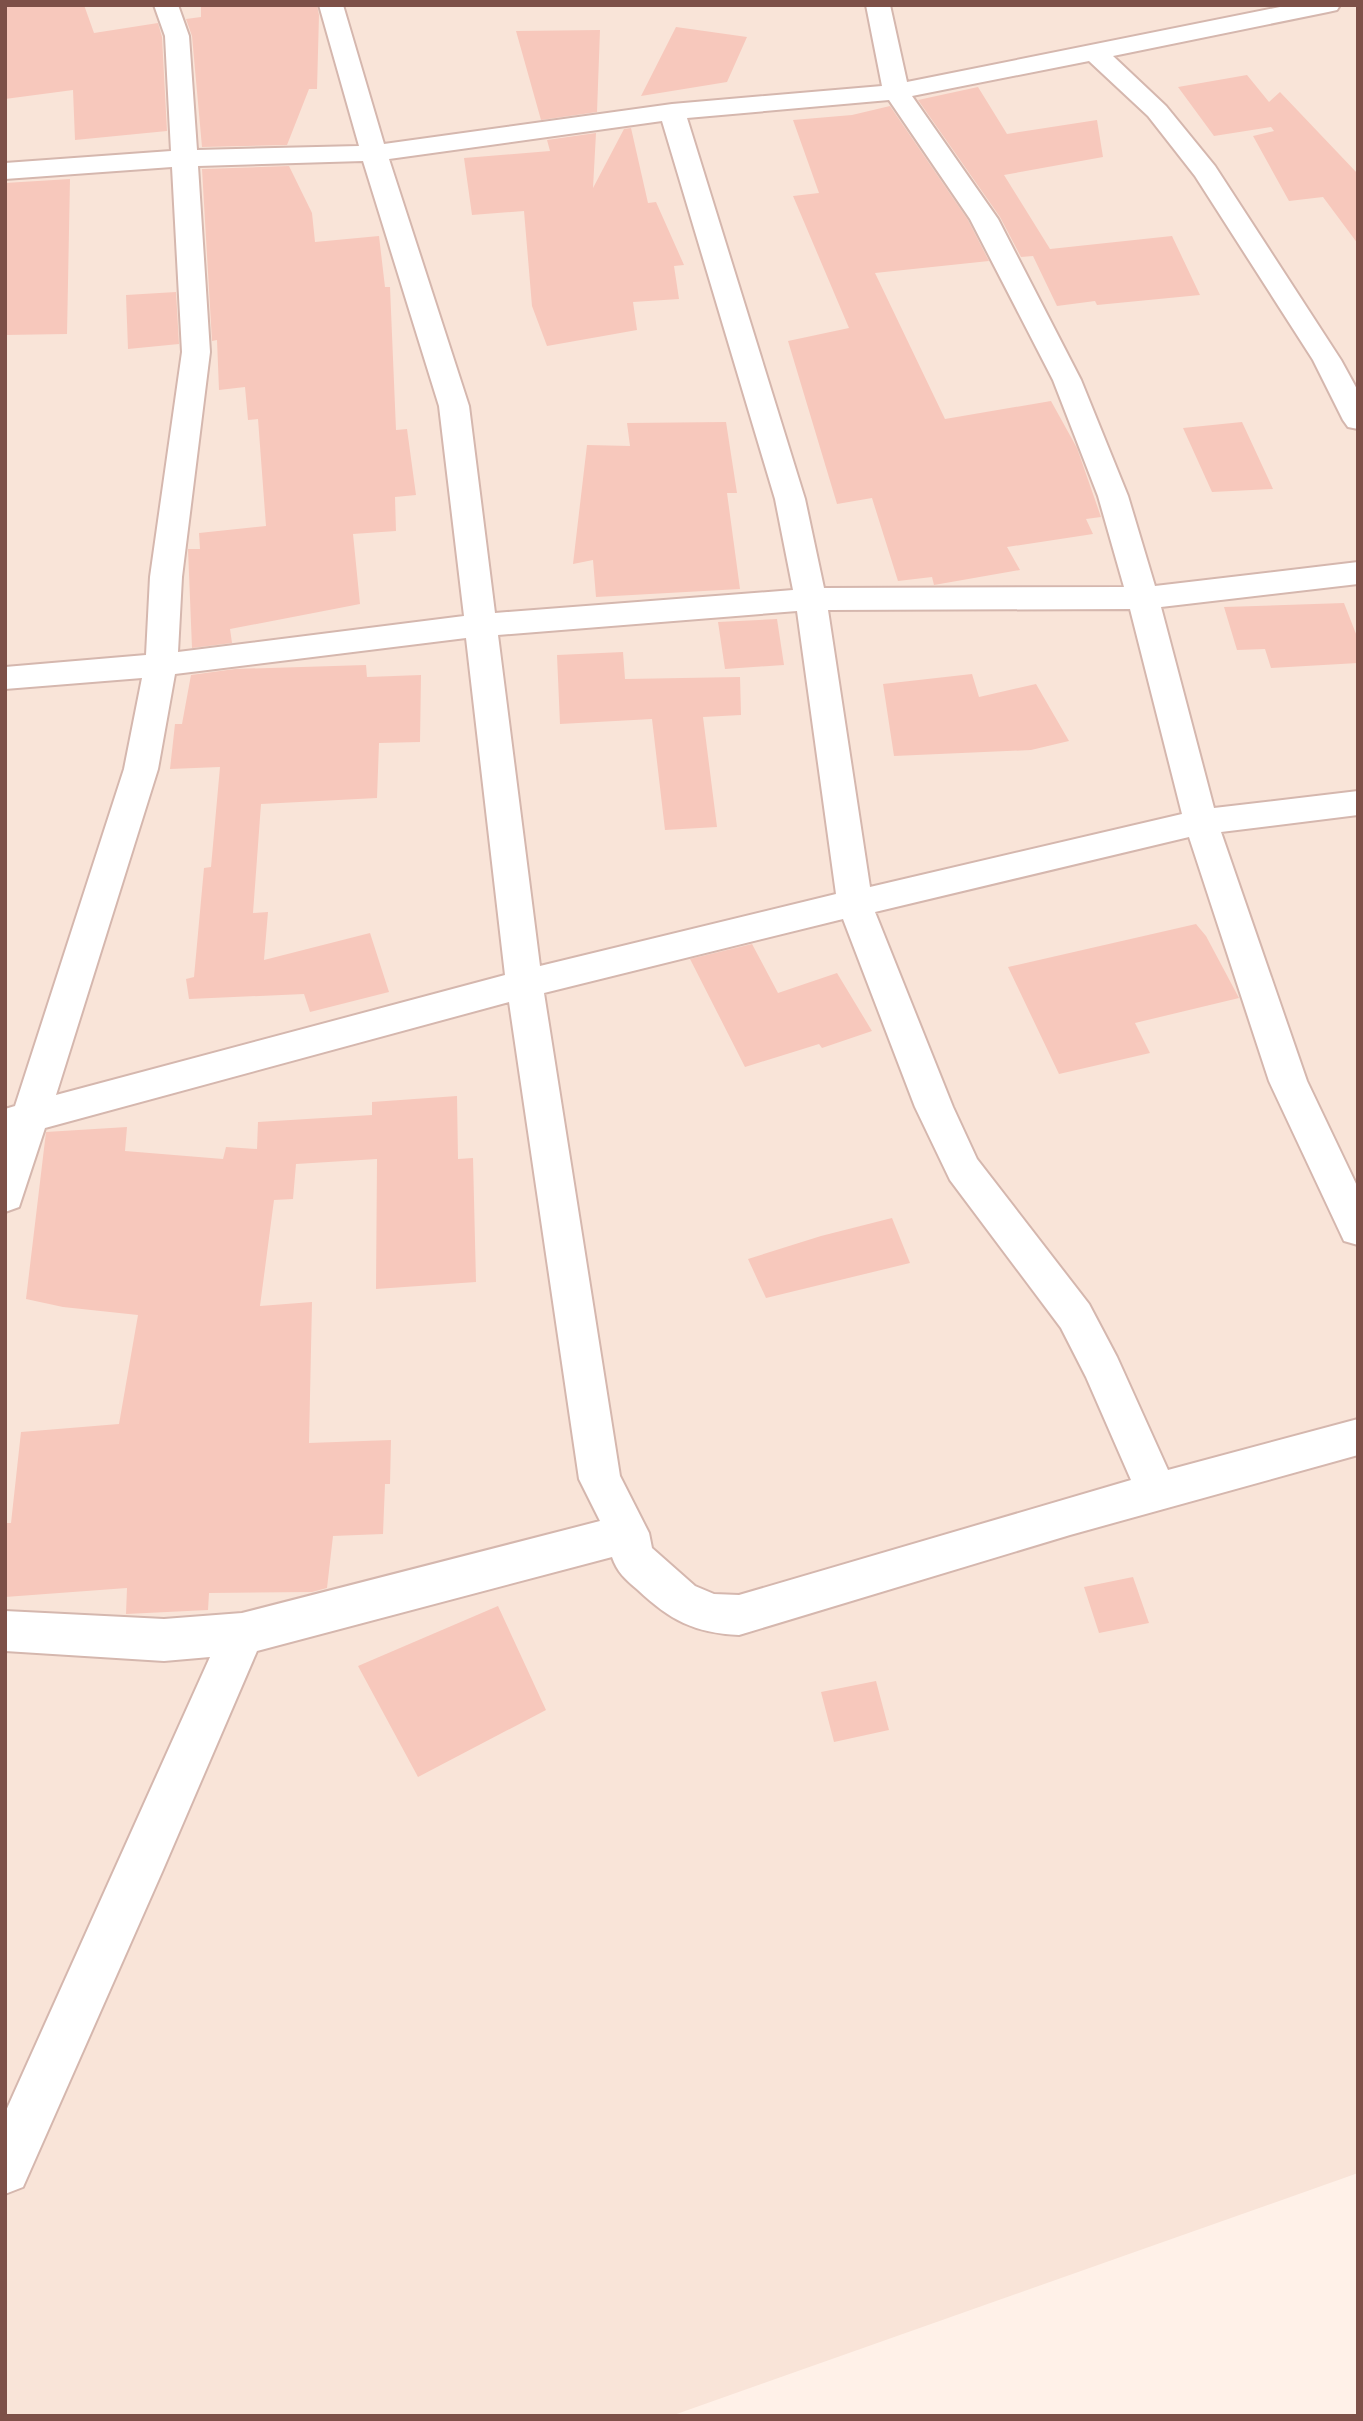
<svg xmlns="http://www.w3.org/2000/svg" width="1363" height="2421" font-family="Montserrat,sans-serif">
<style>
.residential{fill:#f9e4d8}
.building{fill:#f7c8bc}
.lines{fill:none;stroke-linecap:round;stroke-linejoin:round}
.minor-casing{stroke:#d5b7ae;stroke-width:4}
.minor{fill:#fff;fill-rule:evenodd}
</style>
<rect width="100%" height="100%" fill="#fff1e8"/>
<path class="residential" d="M 5,5 L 1358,5 L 1358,2173 L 671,2416 L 5,2416 Z"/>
<path class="building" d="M 5,5 L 84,5 L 94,33 L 158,23 L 162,37 L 167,131 L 75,140 L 73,90 L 5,99 Z
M 201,5 L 317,5 L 319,15 L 317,89 L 309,89 L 287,145 L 202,147 L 192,36 L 186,19 L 201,17 Z
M 676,27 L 747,37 L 727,82 L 641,96 Z
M 600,30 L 597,112 L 541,120 L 516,31 Z
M 1247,75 L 1269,102 L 1280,92 L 1358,174 L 1358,244 L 1323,197 L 1289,201 L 1253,136 L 1274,131 L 1271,127 L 1214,136 L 1178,87 Z
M 978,87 L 1007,134 L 1097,120 L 1103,157 L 1004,175 L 1050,249 L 1172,236 L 1200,295 L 1097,305 L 1095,301 L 1057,306 L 1033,256 L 1021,257 L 1000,217 L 918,100 Z
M 890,106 L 968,220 L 989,261 L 875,273 L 945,419 L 1051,401 L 1077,448 L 1101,517 L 1086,519 L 1093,534 L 1007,547 L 1020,570 L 934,585 L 932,577 L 898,581 L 872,498 L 837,504 L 788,341 L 849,328 L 793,196 L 819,193 L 793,120 L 852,115 Z
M 631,128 L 648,203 L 656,202 L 684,265 L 674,266 L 679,299 L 633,302 L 637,330 L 547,346 L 532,306 L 524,211 L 472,215 L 464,158 L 550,151 L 547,140 L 596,133 L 593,188 L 624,129 Z
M 289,166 L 312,213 L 315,242 L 379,236 L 385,287 L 390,287 L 396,430 L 407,429 L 416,495 L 395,497 L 396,531 L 353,534 L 360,604 L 230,629 L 232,643 L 192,648 L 188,549 L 200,549 L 199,533 L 266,526 L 258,419 L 248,420 L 245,387 L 219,390 L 217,340 L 212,341 L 202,169 Z
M 70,179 L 67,334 L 5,335 L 5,183 Z
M 176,292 L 179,344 L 128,349 L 126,295 Z
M 726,422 L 737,493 L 727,493 L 740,589 L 596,597 L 593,560 L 573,564 L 587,445 L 630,446 L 627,423 Z
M 1242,422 L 1273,489 L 1212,492 L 1183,428 Z
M 1344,603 L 1358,639 L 1358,663 L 1271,668 L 1265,649 L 1237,650 L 1224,607 Z
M 777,619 L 784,665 L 725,669 L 718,622 Z
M 623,652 L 625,679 L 740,677 L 741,715 L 703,717 L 717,827 L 665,830 L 652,719 L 560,724 L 557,655 Z
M 366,665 L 367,677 L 421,675 L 420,742 L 379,743 L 377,798 L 261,804 L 253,913 L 268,912 L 264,960 L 370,933 L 389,992 L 310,1012 L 304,994 L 189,999 L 186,979 L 194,977 L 204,868 L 211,867 L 220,767 L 170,769 L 175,724 L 182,724 L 191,675 L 235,669 Z
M 972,674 L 979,697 L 1036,684 L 1069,741 L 1031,750 L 894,756 L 883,684 Z
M 1196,924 L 1206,936 L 1239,998 L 1135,1023 L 1150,1053 L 1059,1074 L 1008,967 Z
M 752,944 L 778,993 L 837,973 L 872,1031 L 822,1048 L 819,1044 L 745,1067 L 690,959 Z
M 457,1096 L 458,1159 L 473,1158 L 476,1282 L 376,1289 L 377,1159 L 296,1164 L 293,1199 L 274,1200 L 260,1306 L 312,1302 L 309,1443 L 391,1440 L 390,1484 L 385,1484 L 383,1534 L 333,1536 L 327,1588 L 312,1592 L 209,1593 L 208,1610 L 126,1614 L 127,1588 L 5,1597 L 5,1523 L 11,1523 L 21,1432 L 119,1424 L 138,1315 L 63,1307 L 26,1299 L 46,1132 L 127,1127 L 125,1151 L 223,1159 L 226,1147 L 257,1149 L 258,1122 L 372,1115 L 372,1102 Z
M 892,1218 L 910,1263 L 766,1298 L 748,1259 L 821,1236 Z
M 1133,1577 L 1149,1623 L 1099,1633 L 1084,1587 Z
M 498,1606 L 546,1710 L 418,1777 L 358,1666 Z
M 876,1681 L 889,1730 L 834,1742 L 821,1692 Z"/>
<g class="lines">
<defs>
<path id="minor" d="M 154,5 L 178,5 L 189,36 L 197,150 L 359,146 L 319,5 L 343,5 L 384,144 L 672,104 L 882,86 L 866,5 L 890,5 L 907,82 L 1290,5 L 1340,5 L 1337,10 L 1328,12 L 1113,56 L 1166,106 L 1215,166 L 1341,360 L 1358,391 L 1358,429 L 1348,427 L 1343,420 L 1313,360 L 1195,176 L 1148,116 L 1089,61 L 912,96 L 998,219 L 1081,380 L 1128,496 L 1155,586 L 1358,562 L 1358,584 L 1161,607 L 1214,808 L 1358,791 L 1358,815 L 1221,832 L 1307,1081 L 1358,1188 L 1358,1245 L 1344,1241 L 1269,1081 L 1189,837 L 875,912 L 953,1107 L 977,1159 L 1089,1304 L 1117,1357 L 1168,1470 L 1358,1419 L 1358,1455 L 1070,1535 L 739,1635 C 694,1633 670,1620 638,1590 C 626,1580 617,1572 612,1557 L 257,1651 L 162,1872 L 23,2187 L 5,2194 L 5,2113 L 210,1657 L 164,1661 L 5,1651 L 5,1611 L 164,1619 L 242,1613 L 600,1521 L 579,1479 L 509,1002 L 45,1128 L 19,1207 L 5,1212 L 5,1109 L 15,1106 L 124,769 L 142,678 L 5,689 L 5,667 L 146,655 L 150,577 L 182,352 L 172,167 L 5,179 L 5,163 L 171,151 L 165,36 ZM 889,100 L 970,219 L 1053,380 L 1098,496 L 1124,587 L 824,588 L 805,499 L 687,118 ZM 662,121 L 775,499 L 793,590 L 495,613 L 469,406 L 389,159 ZM 363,161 L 439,406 L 464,616 L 178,652 L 182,577 L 210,352 L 198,166 ZM 1130,609 L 1182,814 L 870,887 L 828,610 ZM 797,611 L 836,894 L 540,966 L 498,635 ZM 466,638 L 505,975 L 56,1095 L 158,769 L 175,674 ZM 843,919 L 915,1107 L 950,1180 L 1061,1328 L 1086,1377 L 1131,1480 L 739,1595 L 714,1594 L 695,1586 L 652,1548 L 649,1533 L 620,1476 L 544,993 Z"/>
</defs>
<use href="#minor" class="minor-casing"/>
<use href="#minor" class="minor"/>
</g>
<rect width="1363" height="2421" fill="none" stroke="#7d5048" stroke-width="14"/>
</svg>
